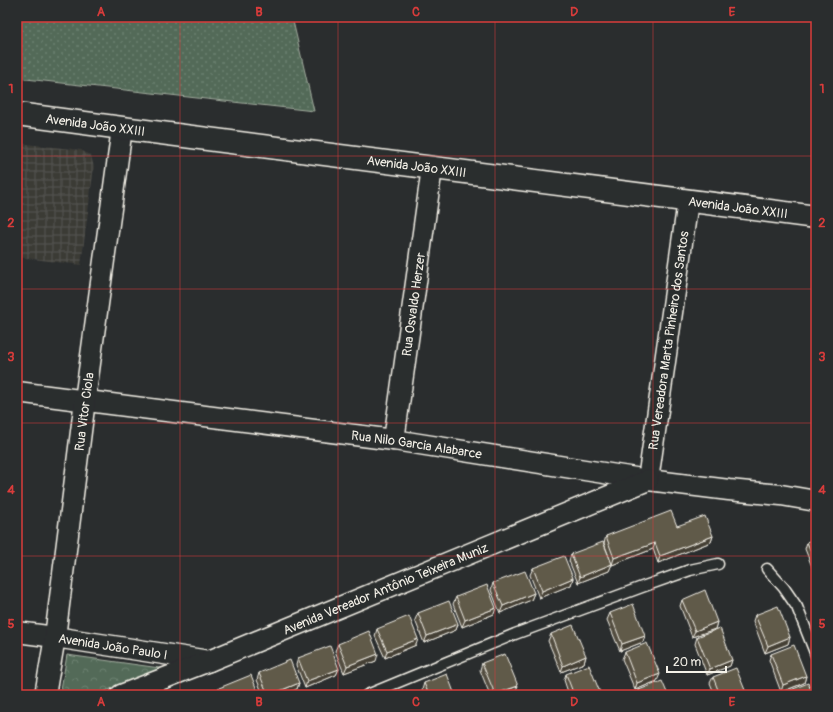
<svg xmlns="http://www.w3.org/2000/svg" width="833" height="712" font-family="Pangolin,sans-serif">
<style>
.industrial{fill:url(#industrial-grid)}
.grass{fill:url(#grass-dots);stroke:#a4aea0}
.park{fill:url(#park-crowns);stroke:#a4aea0}
.lines{fill:none;stroke-linecap:round;stroke-linejoin:round}
.lane-casing{stroke:#f4f1e8;stroke-width:13}
.street-casing{stroke:#f4f1e8;stroke-width:23}
.secondary-casing{stroke:#f4f1e8;stroke-width:25}
.lane{stroke:#2a2d2e;stroke-width:10}
.street{stroke:#2a2d2e;stroke-width:20}
.secondary{stroke:#2a2d2e;stroke-width:22}
.wall{fill:#534d40;stroke:#f4f1e8}
.shaded-wall{fill:#443f34;stroke:#f4f1e8}
.building{fill:#615a4a;stroke:#f4f1e8}
.grid{fill:none;stroke:#d93c3b;stroke-width:1;stroke-opacity:0.55}
.labels{text-anchor:middle;stroke-width:3;stroke-linejoin:round;paint-order:stroke}
.street-label{font-size:13px;fill:#f4f1e8;stroke:#2a2d2e}
.neatline{fill:none;stroke:#d93c3b;stroke-width:1.5}
.grid-label{font-size:13px;text-anchor:middle;font-weight:bold;fill:#d93c3b}
</style>
<defs>
<pattern id="industrial-grid" width="8" height="8" patternUnits="userSpaceOnUse"><rect width="8" height="8" fill="#3a3a36"/><path d="M0 4h8M4 0v8" fill="none" stroke="#575753"/></pattern>
<pattern id="grass-dots" width="8" height="8" patternUnits="userSpaceOnUse"><rect width="8" height="8" fill="#536b59"/><path d="M2 2h.1M6 6h.1" fill="none" stroke="#6c8171" stroke-width="1.8" stroke-linecap="round"/></pattern>
<pattern id="park-crowns" width="20" height="18" patternUnits="userSpaceOnUse"><rect width="20" height="18" fill="#536b59"/><path d="M2 6a3 3 0 1 1 6 0M12 15a3 3 0 1 1 6 0" fill="none" stroke="#6c8171"/></pattern>
</defs>
<rect width="100%" height="100%" fill="#2a2d2e"/>
<filter id="ink" filterUnits="userSpaceOnUse"><feTurbulence type="fractalNoise" baseFrequency=".025" numOctaves="2"/><feDisplacementMap in="SourceGraphic" scale="8" xChannelSelector="R" yChannelSelector="G"/><feConvolveMatrix kernelMatrix="1 2 1 2 8 2 1 2 1" color-interpolation-filters="sRGB"/></filter>
<g filter="url(#ink)">
<path class="industrial" d="M 17,143 L 81,150 L 91,156 L 94,167 L 81,265 L 17,257 Z"/>
<path class="grass" d="M 17,17 L 292,17 L 314,111 L 17,78 Z"/>
<path class="park" d="M 67,655 L 167,669 L 94,695 L 60,695 Z"/>
<g class="lines">
<defs>
<path id="lane" d="M 767,569 L 784,588 L 797,607 L 816,655
M 367,695 L 515,634 L 642,587 L 690,570 L 718,564"/>
<g id="street">
<path id="s1" d="M 17,392 L 394,440 L 648,480 L 729,490 L 781,495 L 816,501"/>
<path id="s2" d="M 394,440 L 432,168"/>
<path id="s3" d="M 648,480 L 688,201"/>
<path id="s4" d="M 17,632 L 55,637 L 209,661"/>
<path id="s5" d="M 45,695 L 55,637 L 85,400 L 122,128"/>
<path id="s6" d="M 121,695 L 209,661 L 648,480"/>
</g>
<g id="secondary">
<path id="s7" d="M 17,114 L 122,128 L 816,217"/>
</g>
</defs>
<use href="#lane" class="lane-casing"/>
<use href="#street" class="street-casing"/>
<use href="#secondary" class="secondary-casing"/>
<use href="#lane" class="lane"/>
<use href="#street" class="street"/>
<use href="#secondary" class="secondary"/>
</g>
<path class="wall" d="M 677,526 L 713,536 L 711,542 L 658,563 L 653,549 L 612,565 L 604,543 L 606,536 Z
M 816,538 L 816,577 L 805,549 L 807,542 Z
M 571,554 L 612,564 L 609,571 L 578,583 L 569,561 Z
M 533,568 L 573,578 L 571,585 L 539,598 L 530,575 Z
M 493,583 L 534,593 L 531,600 L 500,613 L 491,590 Z
M 456,597 L 494,614 L 462,627 L 453,604 Z
M 682,600 L 717,622 L 715,629 L 692,637 L 680,606 Z
M 418,613 L 458,624 L 456,630 L 424,643 L 415,620 Z
M 610,613 L 645,636 L 643,642 L 620,651 L 607,620 Z
M 755,615 L 790,637 L 788,644 L 765,653 L 753,621 Z
M 377,629 L 416,645 L 385,658 L 375,636 Z
M 551,634 L 586,656 L 584,663 L 561,672 L 548,641 Z
M 697,637 L 732,660 L 730,666 L 707,675 L 695,644 Z
M 338,644 L 376,661 L 344,673 L 335,651 Z
M 625,652 L 657,681 L 635,690 L 622,659 Z
M 771,654 L 806,676 L 804,683 L 781,692 L 769,660 Z
M 298,658 L 339,669 L 336,675 L 305,688 L 296,665 Z
M 482,663 L 515,692 L 508,695 L 490,695 L 480,670 Z
M 259,673 L 299,683 L 297,689 L 283,695 L 263,695 L 257,680 Z
M 566,674 L 601,695 L 569,695 L 564,680 Z
M 713,677 L 747,695 L 715,695 L 710,683 Z
M 424,683 L 455,695 L 424,695 L 422,690 Z
M 219,688 L 259,695 L 217,695 Z
M 639,690 L 668,695 L 638,695 Z"/>
<path class="shaded-wall" d="M 713,536 L 711,542 L 658,563 L 660,556 Z
M 655,543 L 653,549 L 612,565 L 614,558 Z
M 612,564 L 609,571 L 578,583 L 580,577 Z
M 573,578 L 571,585 L 539,598 L 542,591 Z
M 534,593 L 531,600 L 500,613 L 503,606 Z
M 496,608 L 494,614 L 462,627 L 465,620 Z
M 717,622 L 715,629 L 692,637 L 695,631 Z
M 458,624 L 456,630 L 424,643 L 427,636 Z
M 645,636 L 643,642 L 620,651 L 622,644 Z
M 790,637 L 788,644 L 765,653 L 768,646 Z
M 418,639 L 416,645 L 385,658 L 387,651 Z
M 378,654 L 376,661 L 344,673 L 347,666 Z
M 586,656 L 584,663 L 561,672 L 563,666 Z
M 732,660 L 730,666 L 707,675 L 710,669 Z
M 339,669 L 336,675 L 305,688 L 307,681 Z
M 660,674 L 657,681 L 635,690 L 637,683 Z
M 806,676 L 804,683 L 781,692 L 783,685 Z
M 299,683 L 297,689 L 283,695 L 270,695 Z
M 518,686 L 515,692 L 508,695 L 495,695 Z"/>
<path class="building" d="M 671,511 L 677,526 L 705,516 L 713,536 L 660,556 L 655,543 L 614,558 L 606,536 Z
M 816,538 L 816,565 L 807,542 Z
M 603,542 L 612,564 L 580,577 L 571,554 Z
M 564,556 L 573,578 L 542,591 L 533,568 Z
M 525,571 L 534,593 L 503,606 L 493,583 Z
M 487,585 L 496,608 L 465,620 L 456,597 Z
M 705,590 L 717,622 L 695,631 L 682,600 Z
M 449,601 L 458,624 L 427,636 L 418,613 Z
M 633,604 L 645,636 L 622,644 L 610,613 Z
M 778,606 L 790,637 L 768,646 L 755,615 Z
M 409,616 L 418,639 L 387,651 L 377,629 Z
M 573,625 L 586,656 L 563,666 L 551,634 Z
M 720,628 L 732,660 L 710,669 L 697,637 Z
M 369,631 L 378,654 L 347,666 L 338,644 Z
M 647,643 L 660,674 L 637,683 L 625,652 Z
M 794,645 L 806,676 L 783,685 L 771,654 Z
M 330,646 L 339,669 L 307,681 L 298,658 Z
M 505,654 L 518,686 L 495,694 L 482,663 Z
M 290,660 L 299,683 L 270,695 L 268,695 L 259,673 Z
M 589,665 L 601,695 L 574,695 L 566,674 Z
M 736,668 L 747,695 L 720,695 L 713,677 Z
M 447,674 L 455,695 L 429,695 L 424,683 Z
M 251,675 L 259,695 L 222,695 L 219,688 Z
M 662,681 L 668,695 L 641,695 L 639,690 Z
M 808,683 L 813,695 L 787,695 L 786,692 Z
M 212,691 L 214,695 L 202,695 Z
M 520,692 L 521,695 L 511,695 Z"/>
</g>
<path class="grid" d="M 180,17 L 180,695M 338,17 L 338,695M 495,17 L 495,695M 653,17 L 653,695M 17,156 L 816,156M 17,289 L 816,289M 17,423 L 816,423M 17,556 L 816,556"/>
<g class="labels">
<g class="street-label">
<text dy="5" stroke="none"><textPath href="#s7" startOffset="79">Avenida João XXIII</textPath></text>
<text dy="5" stroke="none"><textPath href="#s7" startOffset="403">Avenida João XXIII</textPath></text>
<text dy="5" stroke="none"><textPath href="#s7" startOffset="727">Avenida João XXIII</textPath></text>
<text dy="5" stroke="none"><textPath href="#s2" startOffset="137">Rua Osvaldo Herzer</textPath></text>
<text dy="5" stroke="none"><textPath href="#s3" startOffset="141">Rua Vereadora Marta Pinheiro dos Santos</textPath></text>
<text dy="5" stroke="none"><textPath href="#s5" startOffset="286">Rua Vitor Ciola</textPath></text>
<text dy="5" stroke="none"><textPath href="#s1" startOffset="403">Rua Nilo Garcia Alabarce</textPath></text>
<text dy="5" stroke="none"><textPath href="#s6" startOffset="285">Avenida Vereador Antônio Teixeira Muniz</textPath></text>
<text dy="5" stroke="none"><textPath href="#s4" startOffset="97">Avenida João Paulo I</textPath></text>
</g>
</g>
<rect width="833" height="712" fill="none" stroke="#2a2d2e" stroke-width="44"/>
<path d="M667 666v6h59v-6" fill="none" stroke="#f4f1e8" stroke-width="2"/>
<text x="673" y="666" font-size="12" fill="#f4f1e8" stroke="#2a2d2e" stroke-width="3" paint-order="stroke">20 m</text>
<rect x="22" y="22" width="789" height="668" class="neatline"/>
<g class="grid-label">
<text x="101" y="16">A</text>
<text x="259" y="16">B</text>
<text x="416" y="16">C</text>
<text x="574" y="16">D</text>
<text x="732" y="16">E</text>
<text x="11" y="93">1</text>
<text x="822" y="93">1</text>
<text x="11" y="227">2</text>
<text x="822" y="227">2</text>
<text x="11" y="361">3</text>
<text x="822" y="361">3</text>
<text x="11" y="494">4</text>
<text x="822" y="494">4</text>
<text x="11" y="628">5</text>
<text x="822" y="628">5</text>
<text x="101" y="706">A</text>
<text x="259" y="706">B</text>
<text x="416" y="706">C</text>
<text x="574" y="706">D</text>
<text x="732" y="706">E</text>
</g>
</svg>
